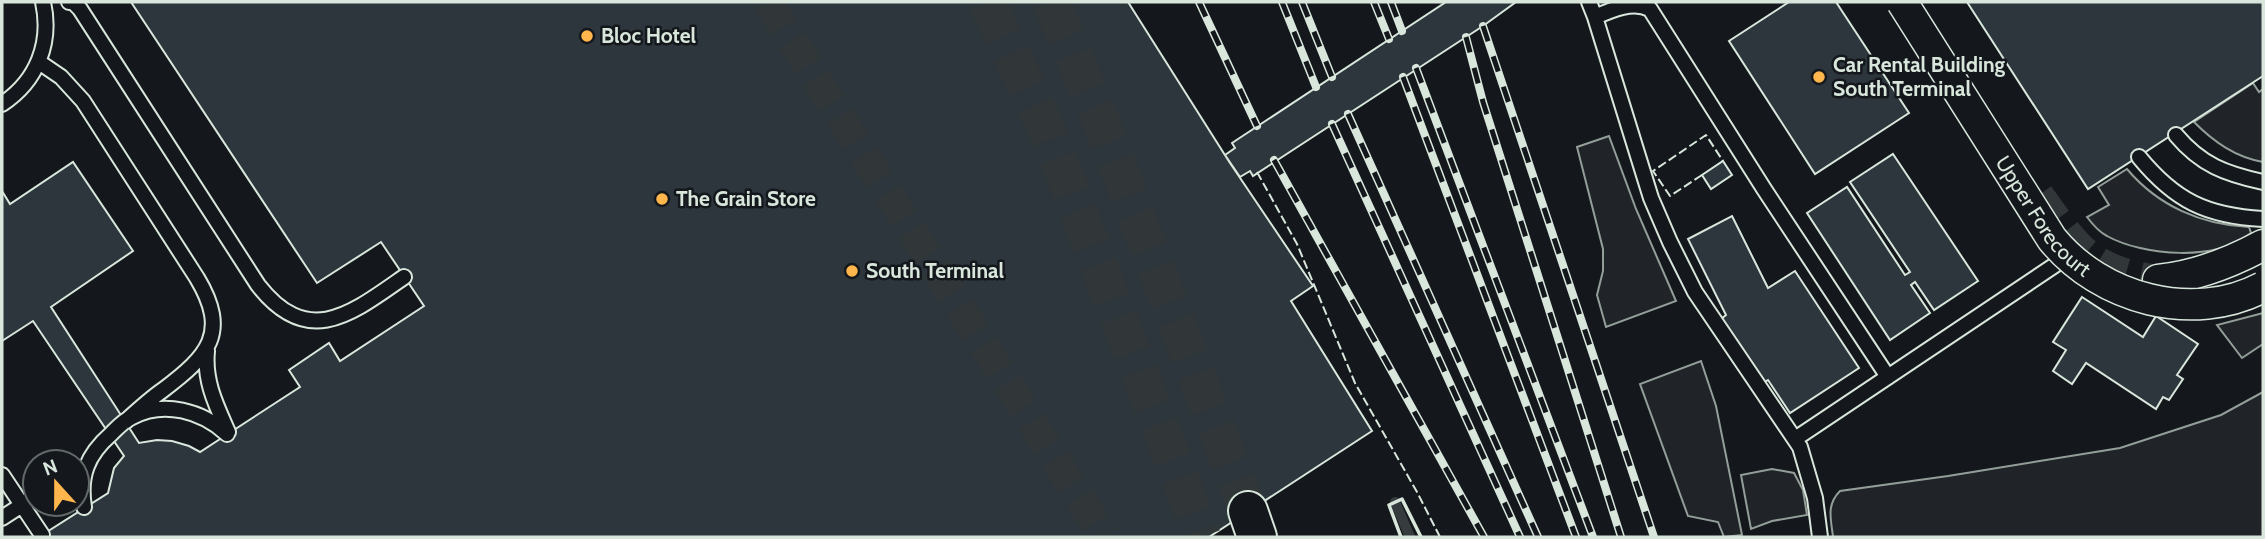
<svg xmlns="http://www.w3.org/2000/svg" width="2265" height="539" font-family="Cabin,sans-serif">
<style>
.green{fill:#202428;stroke:#939e99;stroke-width:2}
.lines{fill:none;stroke-linecap:round;stroke-linejoin:round}
.stream{stroke:#363b3e;stroke-width:10}
.building{fill:#2c363c;stroke:#d8e6dc;stroke-width:2}
.minor-tunnel{stroke:#313739;stroke-width:30;stroke-dasharray:30 15;stroke-linecap:butt}
.primary-tunnel{stroke:#313739;stroke-width:38;stroke-dasharray:38 19;stroke-linecap:butt}
.service-casing{stroke:#d8e6dc;stroke-width:18}
.minor-casing{stroke:#d8e6dc;stroke-width:33}
.primary-casing{stroke:#d8e6dc;stroke-width:42}
.service{stroke:#14181c;stroke-width:14}
.minor{stroke:#14181c;stroke-width:30}
.primary{stroke:#14181c;stroke-width:38}
.rail-casing{stroke:#d8e6dc;stroke-width:8}
.rail{stroke:#14181c;stroke-width:5;stroke-dasharray:16;stroke-linecap:butt}
.minor-bridge-casing{stroke:#d8e6dc;stroke-width:33;stroke-linecap:butt}
.minor-bridge{stroke:#14181c;stroke-width:30}
.fence{stroke:#d8e6dc;stroke-width:2;stroke-dasharray:9 3.5;stroke-linecap:butt}
.wall{stroke:#d8e6dc;stroke-width:3.5}
.poi-dot{fill:#ffb74d;stroke:#14181c;stroke-width:2.5}
.labels{text-anchor:middle;stroke-width:5;stroke-linejoin:round;paint-order:stroke}
.poi-label{font-size:21px;font-weight:bold;fill:#d8e6dc;stroke:#14181c;text-anchor:start}
.street-label{font-size:21px;fill:#d8e6dc;stroke:#14181c}
</style>
<rect width="100%" height="100%" fill="#14181c"/>
<path class="green" d="M 2253,83 L 2259,92 L 2263,89 L 2263,162 C 2235,157 2214,142 2194,122 Z
M 1609,136 L 1636,209 L 1676,301 L 1606,327 L 1597,295 L 1603,271 L 1603,249 L 1577,147 Z
M 2127,169 C 2158,206 2202,225 2249,227 L 2251,233 C 2218,262 2143,256 2107,236 C 2099,232 2093,225 2087,217 L 2109,205 L 2098,187 Z
M 2263,313 L 2263,344 L 2242,358 L 2217,325 Z
M 1701,361 L 1716,406 L 1742,535 L 1724,537 L 1718,522 L 1688,516 L 1640,384 Z
M 2263,392 L 2263,537 L 1833,537 C 1831,519 1826,505 1840,491 L 1948,476 L 2120,448 L 2221,415 Z
M 1772,469 L 1794,473 L 1803,490 L 1807,515 L 1772,521 L 1751,529 L 1741,475 Z"/>
<g class="lines">
<path class="stream" d="M 1395,502 L 1410,537"/>
</g>
<path class="building" d="M 131,2 L 1128,2 L 1230,163 L 1313,286 L 1291,301 L 1372,431 L 1209,537 L 39,537 L 108,493 L 114,468 L 124,456 L 33,321 L 2,341 L 2,191 L 10,204 L 73,162 L 133,251 L 51,307 L 139,443 L 157,440 L 172,441 L 189,446 L 200,452 L 300,387 L 289,370 L 329,343 L 340,361 L 424,306 L 381,242 L 317,283 Z
M 1446,2 L 1516,2 L 1483,26 L 1253,176 L 1250,171 L 1240,177 L 1225,155 L 1235,148 L 1232,143 Z
M 1789,2 L 1836,2 L 1909,113 L 1815,174 L 1729,41 Z
M 1967,2 L 2263,2 L 2263,76 L 2088,189 Z
M 1893,154 L 1978,281 L 1934,310 L 1915,282 L 1911,285 L 1930,313 L 1890,340 L 1807,213 L 1847,187 L 1905,275 L 1910,272 L 1850,182 Z
M 1723,161 L 1732,175 L 1711,189 L 1702,175 Z
M 1732,216 L 1768,288 L 1795,271 L 1859,368 L 1790,413 L 1768,380 L 1763,383 L 1721,319 L 1726,315 L 1688,239 Z
M 2082,297 L 2143,337 L 2156,316 L 2198,344 L 2177,375 L 2183,379 L 2169,400 L 2163,397 L 2156,409 L 2086,363 L 2072,384 L 2053,371 L 2066,350 L 2053,342 Z"/>
<g class="lines">
<path class="minor-tunnel" d="M 768,2 L 1104,537
M 2039,195 C 2077,248 2089,270 2158,280"/>
<path class="primary-tunnel" d="M 987,2 L 1051,139 L 1202,537
M 1051,2 L 1098,114 L 1248,511"/>
<defs>
<path id="service" d="M 69,2 L 73,2 L 80,9 L 258,285 C 308,349 351,314 404,277
M 1589,2 L 1595,17
M 39,62 L 61,77 L 83,101 L 197,278 C 230,333 208,356 163,390 C 150,399 138,410 126,421
M 2,104 C 37,81 52,43 43,2
M 2176,135 C 2201,165 2226,174 2263,182
M 2139,157 C 2175,201 2207,216 2263,219
M 207,351 C 204,381 216,405 228,432
M 1795,439 L 2055,265
M 2,475 L 22,505 L 35,496
M 84,507 C 79,476 87,455 111,434 C 117,428 123,421 132,417 C 164,400 202,411 227,434
M 2,518 L 22,505 L 42,535
M 1820,537 L 1815,498 L 1800,447 L 1695,292 L 1670,242 L 1651,198 L 1595,17 C 1611,10 1633,0 1650,9 L 1764,189 L 1888,377"/>
<path id="minor" d="M 2158,280 C 2196,276 2230,263 2263,245"/>
<path id="primary" d="M 1248,511 L 1257,537"/>
</defs>
<use href="#service" class="service-casing"/>
<use href="#minor" class="minor-casing"/>
<use href="#primary" class="primary-casing"/>
<use href="#service" class="service"/>
<use href="#minor" class="minor"/>
<use href="#primary" class="primary"/>
<defs>
<path id="rail" d="M 1199,2 L 1257,126
M 1282,2 L 1316,87
M 1302,2 L 1332,77
M 1374,2 L 1389,39
M 1391,2 L 1402,31
M 1483,26 L 1654,537
M 1466,37 L 1483,102 L 1621,537
M 1416,68 L 1593,537
M 1403,77 L 1576,537
M 1348,114 L 1538,537
M 1332,124 L 1520,537
M 1274,160 L 1484,537"/>
</defs>
<use href="#rail" class="rail-casing"/>
<use href="#rail" class="rail"/>
<defs>
<g id="minor-bridge">
<path id="s1" d="M 1902,2 L 2052,239 C 2101,299 2193,324 2263,287"/>
</g>
</defs>
<use href="#minor-bridge" class="minor-bridge-casing"/>
<use href="#minor-bridge" class="minor-bridge"/>
<path class="fence" d="M 1257,172 L 1297,244 L 1355,383 L 1417,492 L 1440,537
M 1702,175 L 1670,196 L 1653,171 L 1706,135 L 1723,161"/>
<path class="wall" d="M 1401,537 L 1389,505 L 1402,499 L 1421,537"/>
</g>
<g class="poi-dot">
<circle cx="587" cy="36" r="7"/>
<circle cx="1819" cy="77" r="7"/>
<circle cx="662" cy="199" r="7"/>
<circle cx="852" cy="271" r="7"/>
</g>
<g class="labels">
<g class="poi-label">
<text x="601" y="43">Bloc Hotel</text>
<text x="1833" y="72">Car Rental Building<tspan x="1833" dy="24">South Terminal</tspan></text>
<text x="676" y="206">The Grain Store</text>
<text x="866" y="278">South Terminal</text>
</g>
<g class="street-label">
<text dy="7" stroke="none"><textPath href="#s1" startOffset="257">Upper Forecourt</textPath></text>
</g>
</g>
<rect width="2265" height="539" fill="none" stroke="#d8e6dc" stroke-width="7"/>
<g transform="translate(56 483) rotate(339)"><circle r="33" fill="#14181c" stroke="#626a69" stroke-width="2"/>
<path d="M0-5L12 26L0 18L-12 26Z" fill="#ffb74d"/>
<text y="-10" font-size="19" font-weight="bold" text-anchor="middle" fill="#d8e6dc">N</text>
</g>
</svg>
